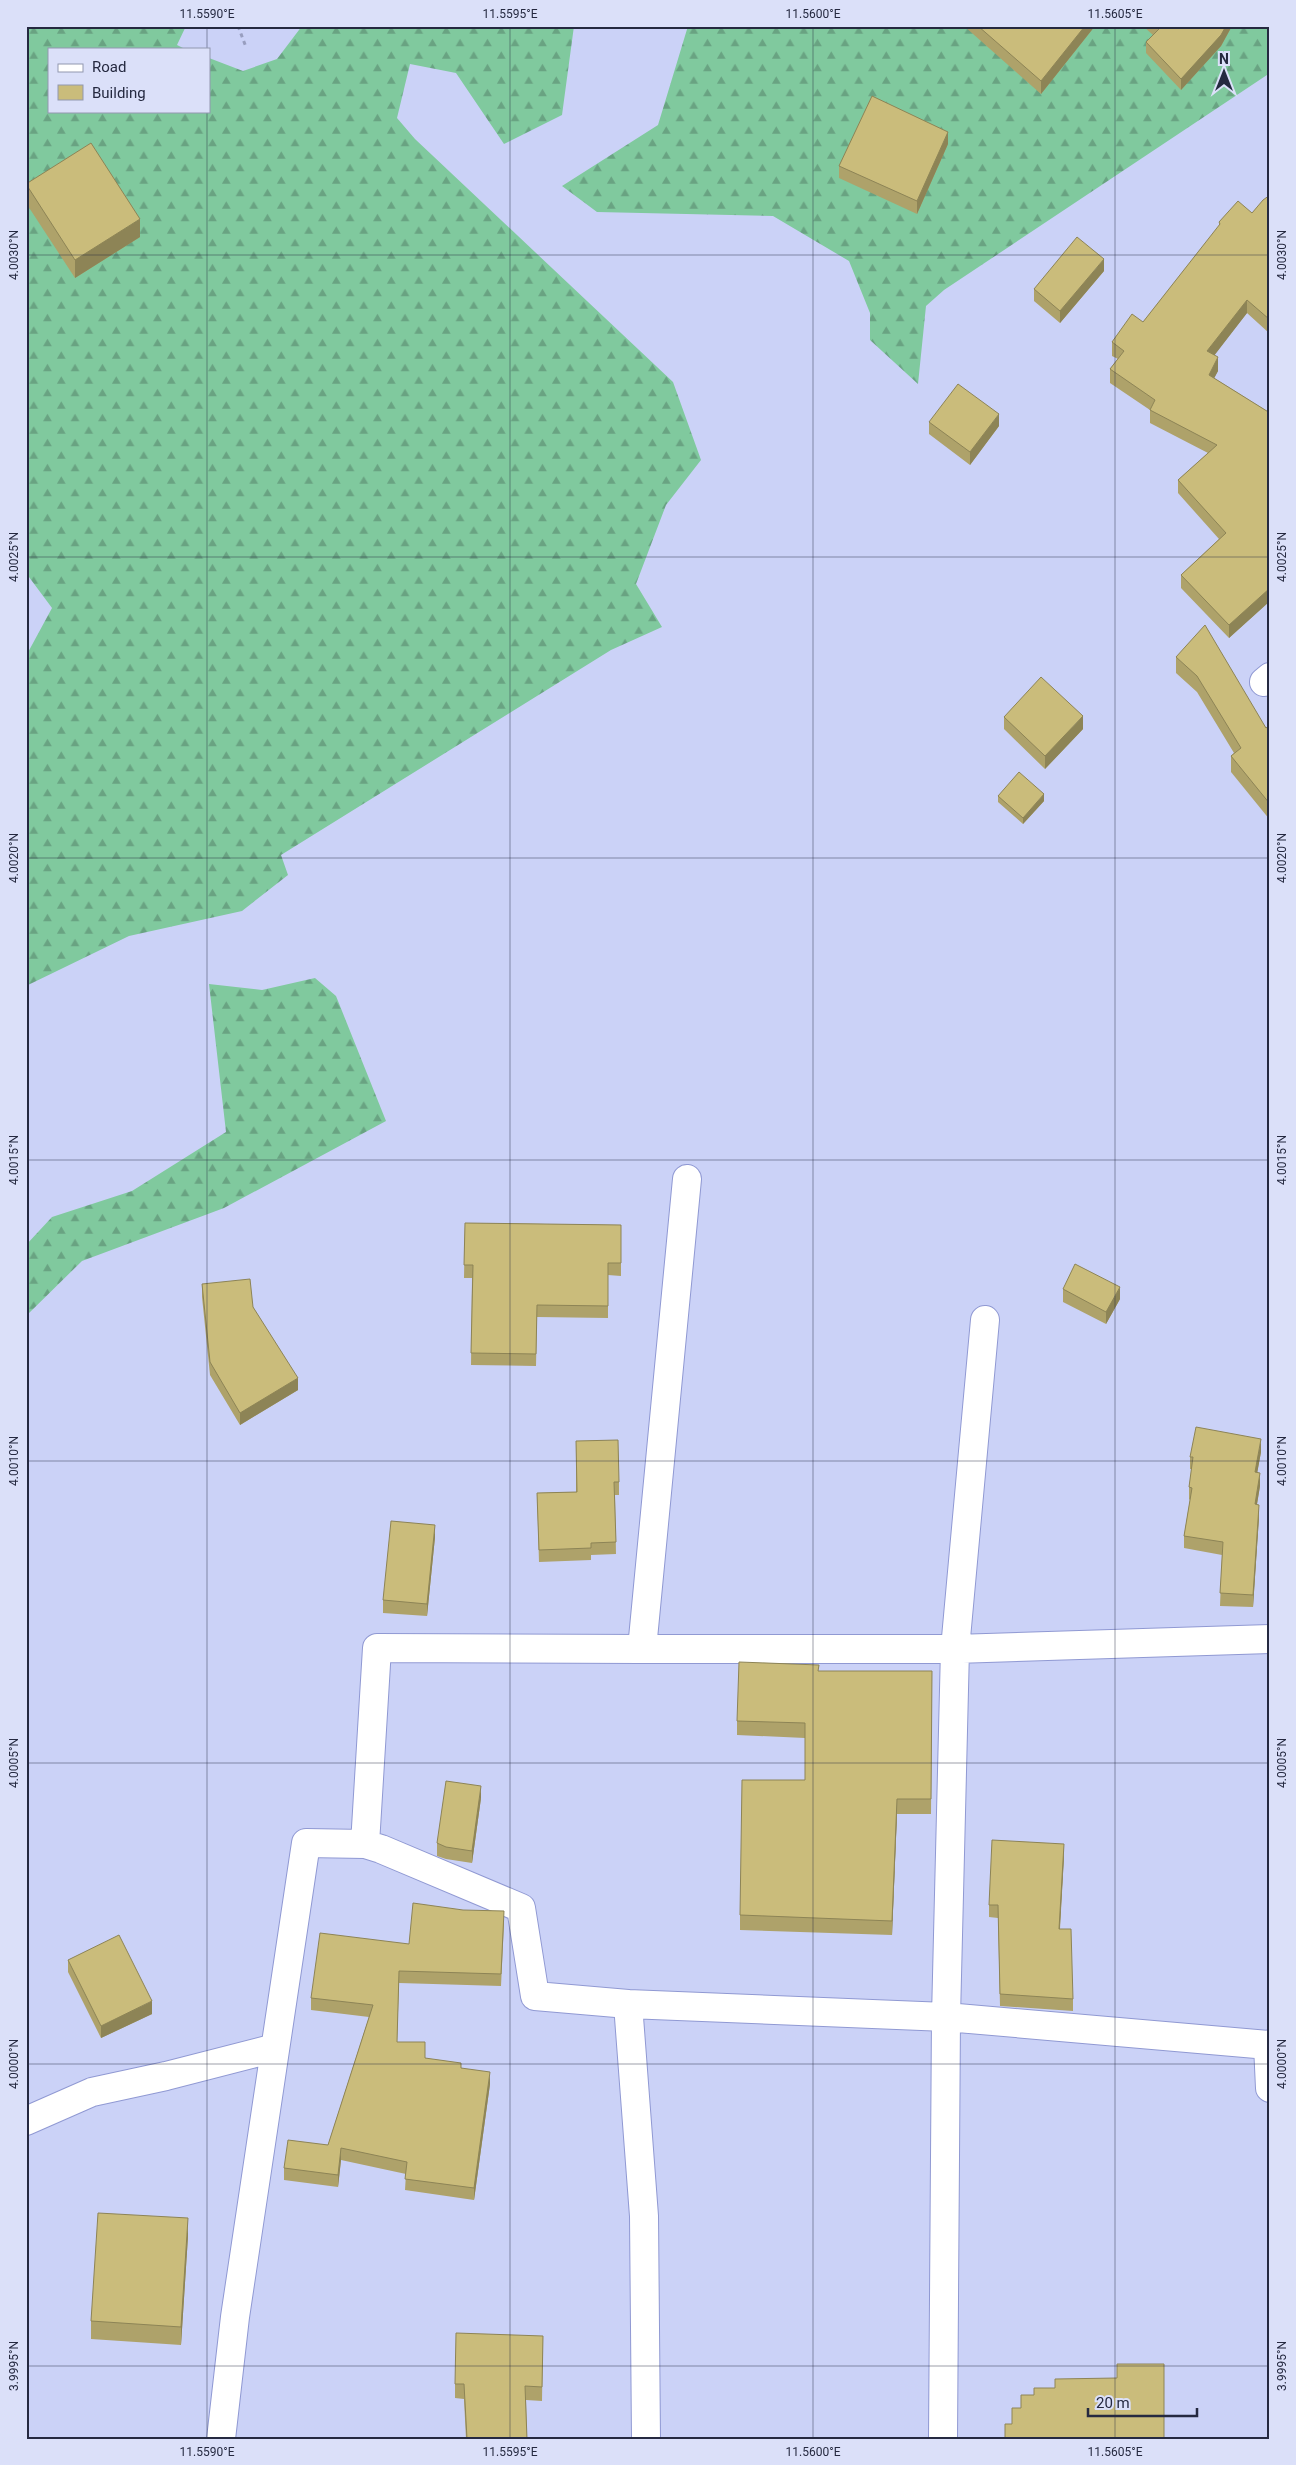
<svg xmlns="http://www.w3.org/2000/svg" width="1296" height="2465" font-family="Roboto,sans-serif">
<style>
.forest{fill:url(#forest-firs)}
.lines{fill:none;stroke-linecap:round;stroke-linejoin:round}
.street-casing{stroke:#9099d3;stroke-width:30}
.path{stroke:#989ebf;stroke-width:3;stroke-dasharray:4 4;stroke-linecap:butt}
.street{stroke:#fff;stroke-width:28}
.wall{fill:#aea26a}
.shaded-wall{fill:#8d8456}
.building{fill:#cabc7b;stroke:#8d8456}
.ticks{fill:none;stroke:#252940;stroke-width:1;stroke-opacity:0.45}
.neatline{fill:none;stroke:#252940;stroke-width:2}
.ticks-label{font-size:12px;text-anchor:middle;fill:#252940}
</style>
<defs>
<pattern id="forest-firs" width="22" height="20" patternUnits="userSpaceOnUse" patternTransform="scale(1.25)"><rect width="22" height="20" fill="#80c99e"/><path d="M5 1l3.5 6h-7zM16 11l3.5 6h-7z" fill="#69a382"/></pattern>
</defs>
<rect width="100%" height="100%" fill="#cbd2f7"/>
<path class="forest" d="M 26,26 L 186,26 L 177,45 L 185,49 L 49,49 L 49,111 L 209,111 L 209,58 L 243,71 L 277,59 L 302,26 L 574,26 L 562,115 L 504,144 L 456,73 L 410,64 L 397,118 L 415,139 L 673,382 L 701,460 L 666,505 L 636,584 L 662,627 L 611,650 L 281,855 L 288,875 L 242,911 L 129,936 L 26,986 L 26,656 L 52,608 L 26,573 Z
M 688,26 L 1270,26 L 1270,73 L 944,290 L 926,306 L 918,384 L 870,340 L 870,313 L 849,261 L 773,216 L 597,212 L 562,186 L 658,125 Z
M 315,978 L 336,996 L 386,1121 L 224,1208 L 82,1261 L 26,1316 L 26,1245 L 52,1217 L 132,1191 L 226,1132 L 209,984 L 262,990 Z"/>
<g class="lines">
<defs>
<path id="street" d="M 1264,682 L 1270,677
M 642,1649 L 955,1649 L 985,1320
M 365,1844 L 381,1849 L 521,1908 L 535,1996 L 628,2004
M 1270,2044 L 1268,2045 L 1270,2088
M 26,2121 L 92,2092 L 166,2076 L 275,2048
M 221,2439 L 235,2317 L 306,1843 L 365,1844 L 377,1648 L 642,1649 L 687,1179
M 646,2439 L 644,2216 L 628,2004 L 946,2017 L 955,1649 L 1270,1639
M 943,2439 L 946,2017 L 1268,2045"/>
</defs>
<use href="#street" class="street-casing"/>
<path class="path" d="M 238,26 L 246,47"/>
<use href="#street" class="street"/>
</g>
<path class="wall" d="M 964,26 L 1095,26 L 1041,94 Z
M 1143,26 L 1232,26 L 1221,46 L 1181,90 L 1146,53 L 1146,42 L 1153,35 Z
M 948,144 L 917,214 L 839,178 L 839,166 Z
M 26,184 L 140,237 L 75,278 L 26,203 Z
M 1270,195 L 1269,333 L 1247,313 L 1214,355 L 1218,371 L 1214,378 L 1270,413 L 1270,601 L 1229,638 L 1181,588 L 1181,575 L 1219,539 L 1178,493 L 1178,480 L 1208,453 L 1150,423 L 1150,410 L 1110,383 L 1110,369 L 1118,359 L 1112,356 L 1112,342 L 1143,322 L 1219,226 L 1219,222 L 1252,213 Z
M 1104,271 L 1060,323 L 1034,301 L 1034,289 Z
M 929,422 L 999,426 L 970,465 L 929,434 Z
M 1176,657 L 1266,728 L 1270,725 L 1270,820 L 1231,772 L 1231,756 L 1234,753 L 1197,692 L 1176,673 Z
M 1004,717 L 1083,729 L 1045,769 L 1004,729 Z
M 998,796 L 1044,801 L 1023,824 L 998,802 Z
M 465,1223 L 621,1225 L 621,1276 L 608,1275 L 608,1318 L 537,1317 L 536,1366 L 471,1365 L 472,1278 L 464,1278 Z
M 202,1284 L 253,1307 L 298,1390 L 240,1425 L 210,1375 L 202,1297 Z
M 1063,1289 L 1120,1299 L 1106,1324 L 1063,1302 Z
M 576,1441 L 619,1482 L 619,1495 L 615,1495 L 616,1554 L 591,1555 L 591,1560 L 539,1562 L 537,1493 L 576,1492 Z
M 1261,1452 L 1257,1473 L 1260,1486 L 1257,1504 L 1259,1517 L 1253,1607 L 1220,1606 L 1222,1555 L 1184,1548 L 1184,1536 L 1190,1500 L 1189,1499 L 1189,1487 L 1192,1469 L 1190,1469 L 1190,1457 Z
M 435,1537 L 427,1616 L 383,1613 L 383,1600 Z
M 819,1671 L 932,1671 L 931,1814 L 897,1814 L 892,1935 L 740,1930 L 740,1915 L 805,1780 L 805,1738 L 737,1735 L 737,1721 Z
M 481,1798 L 472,1863 L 446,1859 L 437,1856 L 437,1843 Z
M 1064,1856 L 1060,1929 L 1073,1999 L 1073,2011 L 1000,2006 L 998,1918 L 989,1917 L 989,1905 Z
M 504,1923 L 501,1986 L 399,1983 L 397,2042 L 425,2058 L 461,2068 L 490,2084 L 474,2200 L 405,2190 L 406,2174 L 341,2160 L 338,2187 L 284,2180 L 284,2168 L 328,2145 L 369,2017 L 311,2010 L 311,1998 L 409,1944 Z
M 68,1960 L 152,2014 L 101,2038 L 68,1972 Z
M 188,2236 L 181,2345 L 91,2339 L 91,2321 Z
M 543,2336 L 542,2401 L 526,2400 L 527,2439 L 466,2439 L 464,2399 L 455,2398 L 455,2384 Z
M 1164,2364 L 1164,2439 L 1005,2439 L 1021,2408 L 1021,2395 L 1034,2395 L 1055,2388 L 1117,2378 Z"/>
<path class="shaded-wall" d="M 1085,26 L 1095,26 L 1041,94 L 1041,81 Z
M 1226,26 L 1232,26 L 1221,46 L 1181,90 L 1181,79 Z
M 948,132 L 948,144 L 917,214 L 917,201 Z
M 140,219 L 140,237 L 75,278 L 75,260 Z
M 1104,259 L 1104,271 L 1060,323 L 1060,311 Z
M 1247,300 L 1247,313 L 1207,365 L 1207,351 Z
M 1270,318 L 1270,331 L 1269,333 L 1269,319 Z
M 1218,357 L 1218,371 L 1209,388 L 1209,375 Z
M 999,414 L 999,426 L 970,465 L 970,452 Z
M 1270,588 L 1270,601 L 1229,638 L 1229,625 Z
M 1083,716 L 1083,729 L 1045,769 L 1045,756 Z
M 1044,794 L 1044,801 L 1023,824 L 1023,818 Z
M 1120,1287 L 1120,1299 L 1106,1324 L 1106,1312 Z
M 298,1378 L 298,1390 L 240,1425 L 240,1413 Z
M 1261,1439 L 1261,1452 L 1255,1485 L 1255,1472 Z
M 1260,1473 L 1260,1486 L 1255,1516 L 1255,1504 Z
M 1259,1505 L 1259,1517 L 1253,1607 L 1253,1595 Z
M 435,1525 L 435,1537 L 427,1616 L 427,1604 Z
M 481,1786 L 481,1798 L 472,1863 L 472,1851 Z
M 897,1799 L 897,1814 L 892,1935 L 892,1921 Z
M 1064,1844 L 1064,1856 L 1059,1942 L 1059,1929 Z
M 152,2001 L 152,2014 L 101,2038 L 101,2026 Z
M 490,2072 L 490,2084 L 474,2200 L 474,2188 Z
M 341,2148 L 341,2160 L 338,2187 L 338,2175 Z
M 188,2218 L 188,2236 L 181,2345 L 181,2327 Z"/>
<path class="building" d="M 978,26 L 1085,26 L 1041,81 Z
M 1157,26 L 1226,26 L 1221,35 L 1181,79 L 1146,42 L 1160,28 Z
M 872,96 L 948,132 L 917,201 L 839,166 Z
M 91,143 L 140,219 L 75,260 L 26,184 Z
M 1270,195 L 1270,318 L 1269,319 L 1247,300 L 1207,351 L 1218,357 L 1209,375 L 1270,413 L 1270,588 L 1229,625 L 1181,575 L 1226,533 L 1178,480 L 1217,445 L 1150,410 L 1155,400 L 1110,369 L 1124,351 L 1112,342 L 1132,314 L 1143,322 L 1220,224 L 1219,222 L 1238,201 L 1252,213 L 1263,200 Z
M 1077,237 L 1104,259 L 1060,311 L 1034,289 Z
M 958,384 L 999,414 L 970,452 L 929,422 Z
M 1205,625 L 1266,728 L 1270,725 L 1270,804 L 1231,756 L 1241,748 L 1197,676 L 1176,657 Z
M 1041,677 L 1083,716 L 1045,756 L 1004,717 Z
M 1019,772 L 1044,794 L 1023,818 L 998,796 Z
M 465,1223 L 621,1225 L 621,1263 L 608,1263 L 608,1306 L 537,1305 L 536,1354 L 471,1353 L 473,1265 L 464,1265 Z
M 1075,1264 L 1120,1287 L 1106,1312 L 1063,1289 Z
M 250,1279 L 253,1307 L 298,1378 L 240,1413 L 210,1362 L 202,1284 Z
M 1196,1427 L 1261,1439 L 1255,1472 L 1260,1473 L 1255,1504 L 1259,1505 L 1253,1595 L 1220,1593 L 1223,1542 L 1184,1536 L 1192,1488 L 1189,1487 L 1193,1457 L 1190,1457 Z
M 618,1440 L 619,1482 L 614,1482 L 616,1542 L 591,1543 L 591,1548 L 539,1550 L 537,1493 L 577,1492 L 576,1441 Z
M 391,1521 L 435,1525 L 427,1604 L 383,1600 Z
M 739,1662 L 819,1665 L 818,1671 L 932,1671 L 931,1799 L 897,1799 L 892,1921 L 740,1915 L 742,1780 L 805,1780 L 805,1723 L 737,1721 Z
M 446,1781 L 481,1786 L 472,1851 L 446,1847 L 437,1843 Z
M 992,1840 L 1064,1844 L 1059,1929 L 1071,1929 L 1073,1999 L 1000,1994 L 998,1905 L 989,1905 Z
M 413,1903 L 463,1910 L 504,1911 L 501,1974 L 399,1971 L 397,2042 L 425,2042 L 425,2058 L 461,2063 L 461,2068 L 490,2072 L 474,2188 L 405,2179 L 407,2162 L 341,2148 L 338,2175 L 284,2168 L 288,2140 L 328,2145 L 373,2005 L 311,1998 L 320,1933 L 409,1944 Z
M 119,1935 L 152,2001 L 101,2026 L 68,1960 Z
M 98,2213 L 188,2218 L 181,2327 L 91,2321 Z
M 456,2333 L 543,2336 L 542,2387 L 525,2386 L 527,2439 L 467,2439 L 464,2384 L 455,2384 Z
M 1117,2364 L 1164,2364 L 1164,2438 L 1005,2439 L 1005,2424 L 1012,2424 L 1012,2408 L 1021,2408 L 1021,2395 L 1034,2395 L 1034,2388 L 1055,2388 L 1055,2379 L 1117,2378 Z"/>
<path class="ticks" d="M 207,26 L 207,49M 510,26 L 510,2439M 813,26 L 813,2439M 1115,26 L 1115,2439M 207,111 L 207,2439M 26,255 L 1270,255M 26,557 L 1270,557M 26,858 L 1270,858M 26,1160 L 1270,1160M 26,1461 L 1270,1461M 26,1763 L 1270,1763M 26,2064 L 1270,2064M 26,2366 L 1270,2366"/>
<rect width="1296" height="2465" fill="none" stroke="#dbe0f9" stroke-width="55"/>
<rect x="48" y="48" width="162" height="65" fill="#dbe0f9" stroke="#9297af"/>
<rect x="58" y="64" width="25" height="8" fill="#ffffff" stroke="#9297af"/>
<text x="92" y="72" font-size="15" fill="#252940">Road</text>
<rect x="58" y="85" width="25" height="15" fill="#cabc7b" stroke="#9297af"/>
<text x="92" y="98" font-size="15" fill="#252940">Building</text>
<g transform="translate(1224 72)" stroke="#dbe0f9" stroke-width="4" paint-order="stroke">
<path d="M0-4L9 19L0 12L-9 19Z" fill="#252940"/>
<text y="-8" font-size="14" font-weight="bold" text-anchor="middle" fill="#252940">N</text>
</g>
<path d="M1088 2408v8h109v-8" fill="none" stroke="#252940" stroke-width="2.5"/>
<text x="1096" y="2408" font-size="15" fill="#252940" stroke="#dbe0f9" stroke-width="4" paint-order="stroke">20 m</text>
<rect x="28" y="28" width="1240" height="2410" class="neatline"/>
<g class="ticks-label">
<text x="207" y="18">11.5590°E</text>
<text x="510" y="18">11.5595°E</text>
<text x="813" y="18">11.5600°E</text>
<text x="1115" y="18">11.5605°E</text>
<text transform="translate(14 255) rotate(-90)" y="4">4.0030°N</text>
<text transform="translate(1282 255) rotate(-90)" y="4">4.0030°N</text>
<text transform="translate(14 557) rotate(-90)" y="4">4.0025°N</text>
<text transform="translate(1282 557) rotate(-90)" y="4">4.0025°N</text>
<text transform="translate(14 858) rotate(-90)" y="4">4.0020°N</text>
<text transform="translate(1282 858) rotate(-90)" y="4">4.0020°N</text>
<text transform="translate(14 1160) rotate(-90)" y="4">4.0015°N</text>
<text transform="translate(1282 1160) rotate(-90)" y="4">4.0015°N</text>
<text transform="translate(14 1461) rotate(-90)" y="4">4.0010°N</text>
<text transform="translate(1282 1461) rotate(-90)" y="4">4.0010°N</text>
<text transform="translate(14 1763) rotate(-90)" y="4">4.0005°N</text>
<text transform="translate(1282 1763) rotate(-90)" y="4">4.0005°N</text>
<text transform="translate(14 2064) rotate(-90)" y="4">4.0000°N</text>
<text transform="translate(1282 2064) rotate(-90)" y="4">4.0000°N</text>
<text transform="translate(14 2366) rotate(-90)" y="4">3.9995°N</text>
<text transform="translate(1282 2366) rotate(-90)" y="4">3.9995°N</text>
<text x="207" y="2456">11.5590°E</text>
<text x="510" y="2456">11.5595°E</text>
<text x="813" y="2456">11.5600°E</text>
<text x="1115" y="2456">11.5605°E</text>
</g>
</svg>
